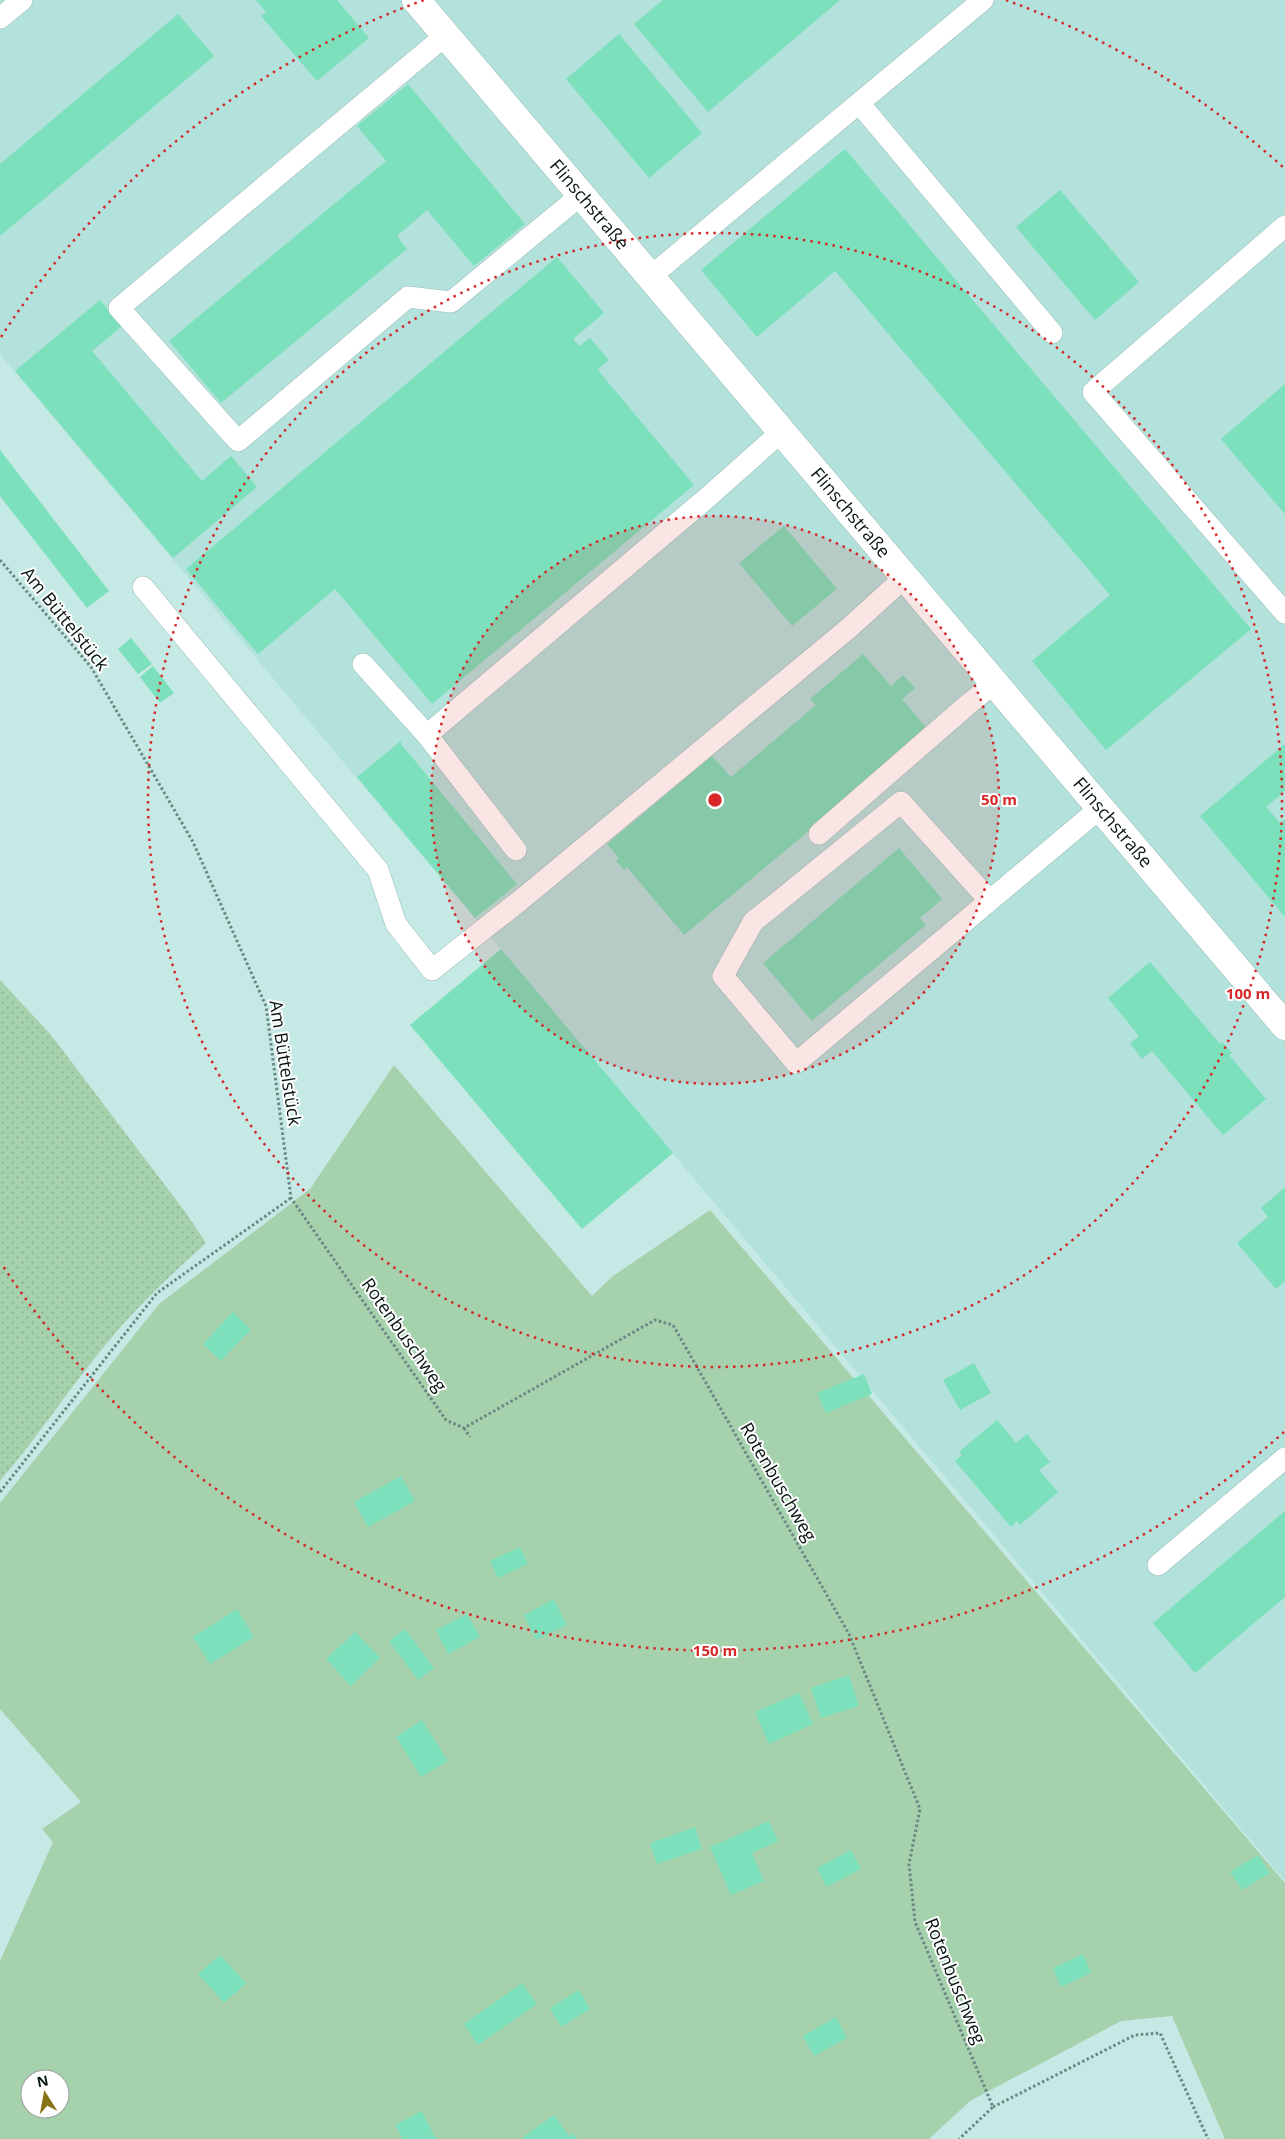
<svg xmlns="http://www.w3.org/2000/svg" width="1285" height="2139" font-family="'Open Sans',sans-serif">
<style>
.built{fill:#b2e2db}
.grass{fill:url(#grass-dots)}
.garden{fill:#a5d1ad;fill-rule:evenodd}
.building{fill:#7be0bb}
.lines{fill:none;stroke-linecap:round;stroke-linejoin:round}
.service-casing{stroke:#99bdb8;stroke-width:22}
.minor-casing{stroke:#99bdb8;stroke-width:29}
.path{stroke:#6c8683;stroke-width:3;stroke-dasharray:2.5 2.5;stroke-linecap:butt}
.service{stroke:#fff;stroke-width:21}
.minor{stroke:#fff;stroke-width:28}
.ring{fill:none;stroke:#d62828;stroke-width:2.5;stroke-dasharray:2.5 5}
.labels{text-anchor:middle;stroke-width:4;stroke-linejoin:round;paint-order:stroke}
.street-label{font-size:18px;fill:#071513;stroke:#fff}
.centre{fill:#d62828;stroke:#fff;stroke-width:2.5}
.ring-label{font-size:15px;text-anchor:middle;font-weight:bold;fill:#d62828;stroke:#fff;stroke-width:4;stroke-linejoin:round;paint-order:stroke}
</style>
<defs>
<pattern id="grass-dots" width="8" height="8" patternUnits="userSpaceOnUse" patternTransform="scale(1.25)"><rect width="8" height="8" fill="#a5d1ad"/><path d="M2 2h.1M6 6h.1" fill="none" stroke="#8db394" stroke-width="1.8" stroke-linecap="round"/></pattern>
</defs>
<rect width="100%" height="100%" fill="#c5eae5"/>
<path class="built" d="M 0,0 L 1285,0 L 1285,1881 L 0,354 Z"/>
<path class="grass" d="M 0,980 L 51,1035 L 186,1213 L 206,1243 C 169,1276 134,1310 102,1349 C 67,1392 36,1439 0,1481 Z"/>
<path class="garden" d="M 394,1065 L 592,1296 L 613,1276 L 710,1210 L 1285,1883 L 1285,2139 L 1225,2139 L 1172,2016 L 1121,2021 L 970,2101 L 929,2139 L 0,2139 L 0,1961 L 53,1842 L 42,1829 L 81,1802 L 0,1709 L 0,1503 L 159,1304 L 310,1189 ZM 30,2079 L 60,2079 L 60,2109 L 30,2109 Z"/>
<path class="building" d="M 256,0 L 337,0 L 369,38 L 317,81 L 261,16 L 266,12 Z
M 663,0 L 840,0 L 708,112 L 634,24 Z
M 178,14 L 214,56 L 0,236 L 0,164 Z
M 619,34 L 702,133 L 649,178 L 566,79 Z
M 408,84 L 525,224 L 474,266 L 427,210 L 397,236 L 407,249 L 221,403 L 169,341 L 386,161 L 357,126 Z
M 845,149 L 1251,629 L 1106,750 L 1032,661 L 1110,595 L 835,271 L 757,337 L 701,270 Z
M 1060,190 L 1139,282 L 1095,320 L 1016,227 Z
M 557,257 L 604,313 L 573,339 L 579,346 L 590,338 L 609,360 L 598,369 L 602,375 L 694,485 L 432,704 L 335,589 L 258,654 L 186,569 Z
M 100,300 L 122,326 L 92,351 L 202,481 L 231,456 L 257,487 L 173,558 L 15,371 Z
M 1285,384 L 1285,514 L 1221,439 Z
M 0,450 L 109,591 L 87,608 L 0,496 Z
M 784,526 L 837,589 L 792,626 L 739,563 Z
M 131,638 L 152,664 L 138,674 L 118,649 Z
M 863,654 L 891,686 L 903,675 L 915,688 L 902,699 L 929,731 L 684,935 L 627,867 L 624,870 L 616,861 L 619,858 L 607,844 L 712,756 L 731,777 L 816,705 L 810,699 Z
M 153,666 L 174,693 L 160,703 L 140,677 Z
M 401,741 L 401,744 L 517,884 L 475,918 L 357,777 Z
M 1285,744 L 1285,791 L 1266,807 L 1280,823 L 1285,819 L 1285,917 L 1200,816 Z
M 899,848 L 942,899 L 920,918 L 926,925 L 812,1021 L 763,963 Z
M 501,949 L 673,1153 L 582,1229 L 410,1025 Z
M 1150,962 L 1220,1044 L 1222,1042 L 1232,1053 L 1229,1055 L 1266,1099 L 1223,1135 L 1152,1051 L 1142,1059 L 1130,1043 L 1139,1036 L 1108,998 Z
M 1285,1187 L 1285,1281 L 1276,1289 L 1237,1243 L 1268,1217 L 1261,1208 Z
M 233,1312 L 251,1329 L 221,1361 L 203,1344 Z
M 974,1363 L 991,1393 L 960,1410 L 943,1380 Z
M 864,1374 L 872,1394 L 826,1413 L 817,1393 Z
M 997,1420 L 1016,1443 L 1027,1434 L 1050,1462 L 1039,1470 L 1058,1492 L 1020,1525 L 1017,1521 L 1011,1527 L 955,1461 L 962,1455 L 959,1452 Z
M 401,1476 L 415,1501 L 368,1527 L 354,1502 Z
M 1285,1511 L 1285,1597 L 1195,1673 L 1153,1623 Z
M 520,1547 L 528,1564 L 498,1578 L 490,1561 Z
M 554,1599 L 567,1625 L 536,1640 L 524,1615 Z
M 237,1609 L 254,1637 L 210,1664 L 193,1637 Z
M 467,1614 L 480,1637 L 448,1654 L 436,1630 Z
M 405,1629 L 434,1668 L 418,1680 L 389,1641 Z
M 355,1632 L 380,1658 L 351,1686 L 326,1659 Z
M 849,1675 L 859,1706 L 821,1718 L 811,1688 Z
M 799,1693 L 813,1724 L 769,1744 L 755,1712 Z
M 422,1720 L 448,1761 L 421,1777 L 396,1737 Z
M 769,1821 L 778,1841 L 752,1853 L 764,1881 L 731,1895 L 710,1847 Z
M 695,1827 L 702,1849 L 657,1864 L 650,1843 Z
M 851,1850 L 861,1869 L 826,1887 L 817,1868 Z
M 1258,1855 L 1270,1873 L 1242,1890 L 1230,1872 Z
M 1083,1954 L 1091,1973 L 1061,1987 L 1053,1968 Z
M 220,1955 L 246,1983 L 224,2003 L 198,1974 Z
M 522,1983 L 537,2004 L 478,2045 L 464,2024 Z
M 579,1990 L 590,2009 L 561,2027 L 550,2008 Z
M 836,2017 L 847,2038 L 814,2056 L 803,2036 Z
M 422,2111 L 436,2139 L 403,2139 L 395,2125 Z
M 554,2115 L 569,2136 L 573,2133 L 577,2139 L 524,2139 L 523,2137 Z"/>
<g class="lines">
<defs>
<path id="service" d="M 0,18 L 22,0
M 446,35 L 119,308 L 238,441 L 408,297 L 451,302 L 581,195
M 859,103 L 983,0
M 1285,226 L 1093,392 L 1285,613
M 650,277 L 859,103 L 1052,333
M 143,587 L 378,870 L 396,924 L 432,970 L 522,899 L 849,628 L 904,578
M 363,664 L 427,735 L 708,497 L 780,433
M 427,735 L 516,850
M 819,834 L 965,707 L 994,683
M 989,900 L 901,802 L 753,922 L 723,976 L 796,1063 L 1099,809
M 1158,1565 L 1285,1458"/>
<g id="minor">
<path id="s1" d="M 416,0 L 1285,1026"/>
</g>
</defs>
<use href="#service" class="service-casing"/>
<use href="#minor" class="minor-casing"/>
<path class="path" d="M 0,560 L 91,667 L 193,842 L 266,1006 L 291,1198 L 446,1420 L 464,1428 L 655,1320 L 673,1325 L 849,1634 L 920,1809 L 909,1864 L 915,1922 L 993,2107 L 959,2139
M 464,1428 L 470,1437
M 0,1492 L 157,1293 L 291,1198
M 993,2107 L 1135,2035 L 1160,2033 L 1208,2139"/>
<use href="#service" class="service"/>
<use href="#minor" class="minor"/>
</g>
<circle cx="715" cy="800" r="284" fill="#d62828" fill-opacity=".12"/>
<g class="ring">
<circle cx="715" cy="800" r="284"/>
<circle cx="715" cy="800" r="567"/>
<path d="M1284 1432A851 851 0 0 1 1 1263M1 337A851 851 0 0 1 424 0M1006 0A851 851 0 0 1 1284 168"/>
</g>
<g class="labels">
<g class="street-label">
<text dy="6" stroke="none"><textPath href="#s1" startOffset="268">Flinschstraße</textPath></text>
<text dy="6" stroke="none"><textPath href="#s1" startOffset="672">Flinschstraße</textPath></text>
<text transform="translate(65 619) rotate(51)" y="6">Am Büttelstück</text>
<text dy="6" stroke="none"><textPath href="#s1" startOffset="1078">Flinschstraße</textPath></text>
<text transform="translate(285 1063) rotate(81)" y="6">Am Büttelstück</text>
<text transform="translate(404 1335) rotate(55)" y="6">Rotenbuschweg</text>
<text transform="translate(778 1482) rotate(60)" y="6">Rotenbuschweg</text>
<text transform="translate(955 1981) rotate(68)" y="6">Rotenbuschweg</text>
</g>
</g>
<circle cx="715" cy="800" r="8" class="centre"/>
<g class="ring-label">
<text x="999" y="805">50 m</text>
<text x="1248" y="999">100 m</text>
<text x="715" y="1656">150 m</text>
</g>
<g transform="translate(45 2094) rotate(349)"><circle r="24" fill="#ffffff" stroke="#9ca1a1"/>
<path d="M0-4L9 19L0 12L-9 19Z" fill="#887416"/>
<text y="-8" font-size="14" font-weight="bold" text-anchor="middle" fill="#071513">N</text>
</g>
</svg>
